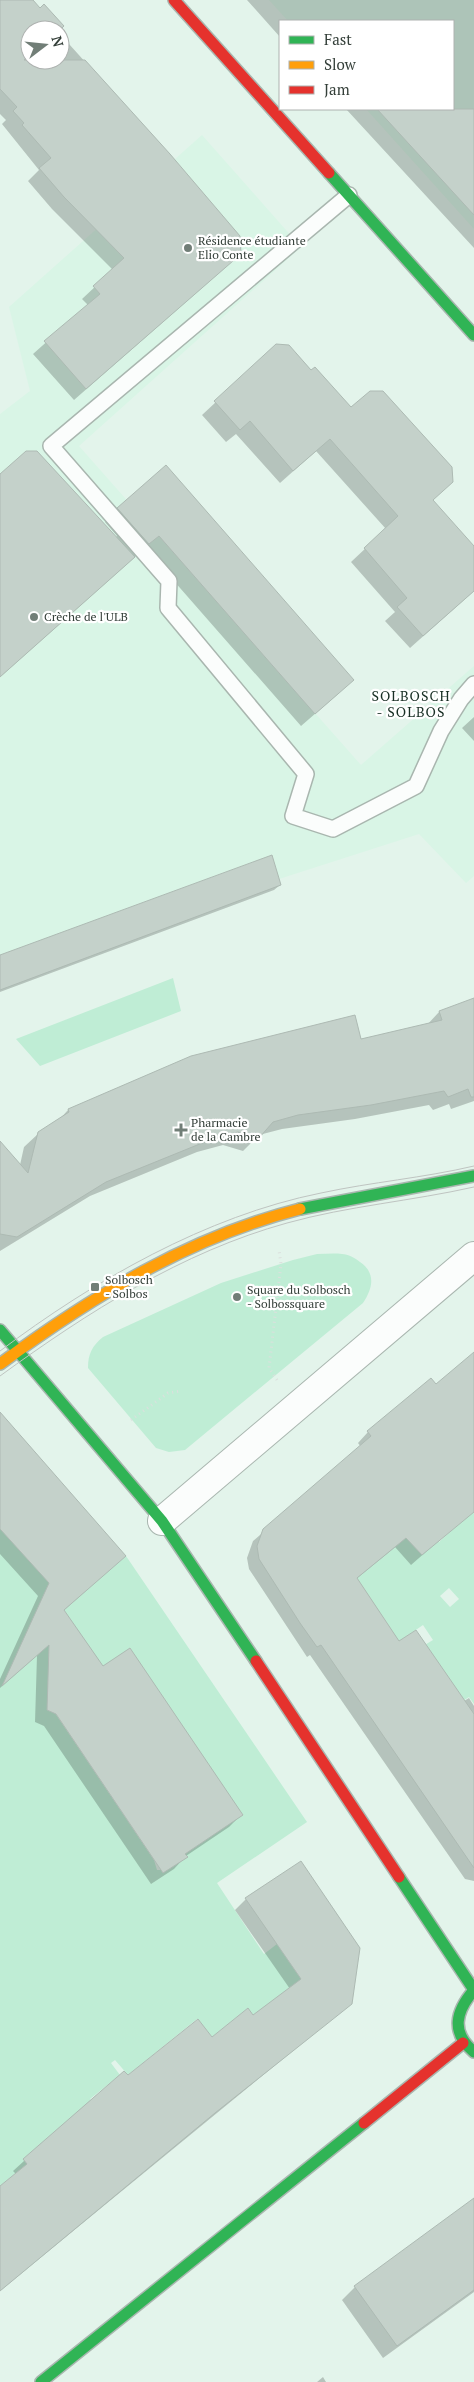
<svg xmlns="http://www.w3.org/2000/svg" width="474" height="2382" font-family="'PT Serif',serif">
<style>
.built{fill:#d9f5e6}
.green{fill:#bfedd5;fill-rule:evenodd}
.shadow{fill:#0003}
.building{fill:#c4d1ca;stroke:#adbab3}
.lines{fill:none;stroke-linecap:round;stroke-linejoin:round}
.lane-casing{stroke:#a9b6af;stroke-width:18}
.street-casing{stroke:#a9b6af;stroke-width:30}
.fast-casing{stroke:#a9b6af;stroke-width:14}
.slow-casing{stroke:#a9b6af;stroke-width:14}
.jam-casing{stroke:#a9b6af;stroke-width:14}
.path{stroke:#dbe0dd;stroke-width:3;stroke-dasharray:1 4;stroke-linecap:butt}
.lane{stroke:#fbfdfc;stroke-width:15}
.street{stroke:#fbfdfc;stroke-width:28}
.fast{stroke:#30b455;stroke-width:11}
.slow{stroke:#ff9f0a;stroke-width:11}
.jam{stroke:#e5322d;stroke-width:11}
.tram{stroke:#bfc4c1;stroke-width:1}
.poi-dot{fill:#717e77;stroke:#fff;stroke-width:2}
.labels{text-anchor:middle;stroke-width:4.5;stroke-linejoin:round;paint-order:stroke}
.poi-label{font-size:12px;fill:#343f39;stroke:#fff;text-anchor:start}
.neighbourhood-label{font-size:14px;letter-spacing:1px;fill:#182f24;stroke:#fff}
</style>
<rect width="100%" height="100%" fill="#e3f4eb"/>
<path class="built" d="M 269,0 L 474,0 L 474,229 L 366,109 L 453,109 L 453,21 L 288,21 Z
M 202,135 L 301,247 L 79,446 L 361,765 L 474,666 L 474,876 L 466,883 L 419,834 L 279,879 L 272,855 L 0,955 L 0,414 L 30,391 L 9,307 Z"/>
<path class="green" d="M 173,978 L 181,1011 L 40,1066 L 16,1039 Z
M 317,1254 C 325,1254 334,1253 342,1254 C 348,1254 355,1258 360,1262 C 376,1273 373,1288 363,1303 L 185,1450 L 169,1452 L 156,1448 L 88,1368 C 88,1354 92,1346 103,1337 L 221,1283 L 293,1260 Z
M 474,1492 L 474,1704 L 469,1697 L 450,1709 L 423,1646 L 433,1640 L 423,1625 L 394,1645 L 383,1627 L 388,1624 L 338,1560 L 384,1538 L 436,1538 L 439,1542 L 452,1530 ZM 449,1588 L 459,1599 L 450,1607 L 440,1596 Z
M 0,1516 L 84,1592 L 126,1556 L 307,1822 L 217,1883 L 264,1954 L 277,1944 L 313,1970 L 257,2020 L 247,2009 L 212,2037 L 197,2019 L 128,2075 L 115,2060 L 111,2063 L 120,2075 L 90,2099 L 104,2115 L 27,2164 L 0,2186 ZM 72,1687 L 242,1815 L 185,1854 L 187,1857 L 168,1870 L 157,1870 L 154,1860 L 55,1713 L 48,1708 L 47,1703 Z"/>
<path class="shadow" d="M 0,0 L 30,0 L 59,30 L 30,30 L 30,60 L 60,60 L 60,34 L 169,155 L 228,265 L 74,400 L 33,354 L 88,305 L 82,299 L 113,270 L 52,209 L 28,181 L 39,170 L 2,124 L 6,120 L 0,114 Z
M 247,0 L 474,0 L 474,248 L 346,109 L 453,109 L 453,21 L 280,21 L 280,37 Z
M 276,346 L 432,500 L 474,555 L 474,591 L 410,648 L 385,621 L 395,612 L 351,562 L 386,529 L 316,451 L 280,483 L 236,434 L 226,442 L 202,415 Z
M 166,467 L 339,693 L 301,726 L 145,548 L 0,677 L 0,476 L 116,537 L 117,536 L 105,522 Z
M 474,717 L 474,741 L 462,728 Z
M 280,885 L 274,890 L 0,992 L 0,956 Z
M 474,999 L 474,1101 L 451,1109 L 449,1104 L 433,1110 L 429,1105 L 355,1119 L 282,1129 L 259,1135 L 243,1151 L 223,1145 L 197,1152 L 90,1196 L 0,1251 L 0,1143 L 20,1165 L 24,1147 L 39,1133 L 58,1121 L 68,1110 L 426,1026 L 439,1012 Z
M 474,1358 L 474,1491 L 451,1530 L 411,1565 L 395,1547 L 356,1579 L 399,1643 L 464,1701 L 469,1698 L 474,1706 L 474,1881 L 465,1879 L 310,1655 L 307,1657 L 249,1569 L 247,1558 L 253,1541 L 361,1447 L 358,1443 L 368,1432 Z
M 0,1434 L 125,1556 L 63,1611 L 102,1668 L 241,1815 L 229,1827 L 186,1856 L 174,1869 L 151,1884 L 44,1726 L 35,1722 L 37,1655 L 0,1688 L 0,1679 L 38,1596 L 0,1554 Z
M 246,1899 L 351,2003 L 0,2291 L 0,2187 L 16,2174 L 13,2171 L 91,2100 L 124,2073 L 128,2077 L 211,2039 L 253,2017 L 290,1989 L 235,1910 Z
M 474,2200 L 474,2292 L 383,2358 L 342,2300 L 355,2287 Z
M 323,2377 L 326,2382 L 317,2382 Z"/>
<path class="building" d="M 0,0 L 33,0 L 40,8 L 44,4 L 64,26 L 60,30 L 30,30 L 30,55 L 24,60 L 85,60 L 170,154 L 240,236 L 241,254 L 86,389 L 44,341 L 100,294 L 93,286 L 124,258 L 64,197 L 39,168 L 51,158 L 22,125 L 24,123 L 13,111 L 17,107 L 0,89 Z
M 377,109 L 474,109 L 474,215 Z
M 276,344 L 289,345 L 311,370 L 315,367 L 351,407 L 370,391 L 383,391 L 452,467 L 453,482 L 433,500 L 474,546 L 474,591 L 423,636 L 397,607 L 407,598 L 364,548 L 398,516 L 330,439 L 293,471 L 250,421 L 240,430 L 214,401 Z
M 26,451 L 37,451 L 135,557 L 0,677 L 0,474 Z
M 166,465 L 354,680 L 315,714 L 159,536 L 149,544 L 117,508 Z
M 272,855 L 281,885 L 0,990 L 0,955 Z
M 474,998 L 474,1097 L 471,1097 L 468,1089 L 448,1097 L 444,1091 L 371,1105 L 298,1115 L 273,1122 L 259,1138 L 238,1132 L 212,1139 L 106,1182 L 17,1237 L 0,1234 L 0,1141 L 28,1173 L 38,1132 L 69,1112 L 68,1109 L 191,1056 L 355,1015 L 361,1039 L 442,1020 L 439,1011 Z
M 474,1352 L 474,1512 L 422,1555 L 406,1538 L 357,1578 L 399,1641 L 416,1630 L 474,1714 L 474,1868 L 321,1645 L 317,1647 L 300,1623 L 259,1559 L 257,1546 L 263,1529 L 371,1436 L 367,1431 L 431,1378 L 436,1384 Z
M 0,1412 L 126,1556 L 64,1610 L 103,1666 L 130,1648 L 243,1815 L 185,1854 L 188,1857 L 163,1873 L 56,1714 L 47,1710 L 49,1645 L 2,1686 L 49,1583 L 0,1529 Z
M 301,1861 L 360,1948 L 352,2004 L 215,2113 L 0,2291 L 0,2186 L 27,2164 L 23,2159 L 124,2071 L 128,2075 L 198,2019 L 212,2037 L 248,2008 L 253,2015 L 301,1979 L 245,1898 Z
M 474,2198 L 474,2290 L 397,2346 L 354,2286 Z"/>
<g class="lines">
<defs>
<path id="lane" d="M 349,195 L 51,446 L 169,581 L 168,608 L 306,774 L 293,816 L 333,829 L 416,786 L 441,731 L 461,699 L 474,684"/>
<path id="street" d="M 162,1521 L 474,1256"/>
<path id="fast" d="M 329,173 L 474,335
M 300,1209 L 474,1176
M 0,1330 L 162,1521 L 256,1661
M 399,1877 L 474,1990 C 456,2011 450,2032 474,2052
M 41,2382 L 364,2123"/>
<path id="slow" d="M 0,1364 C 91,1297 189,1237 300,1209"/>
<path id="jam" d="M 174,0 L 329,173
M 256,1661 L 399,1877
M 364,2123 L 463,2043"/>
</defs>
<use href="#lane" class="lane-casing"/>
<use href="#street" class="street-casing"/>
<use href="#fast" class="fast-casing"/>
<use href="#slow" class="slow-casing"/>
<use href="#jam" class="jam-casing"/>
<path class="path" d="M 277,1380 L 269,1368 L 281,1264 L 279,1250
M 131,1420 L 168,1393 L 181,1391"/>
<use href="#lane" class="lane"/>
<use href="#street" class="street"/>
<use href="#fast" class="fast"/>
<use href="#slow" class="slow"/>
<use href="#jam" class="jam"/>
<path class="tram" d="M 0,1351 C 93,1281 206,1216 321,1193 C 372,1182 423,1178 474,1166
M 0,1376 C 88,1312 182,1252 287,1223 C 348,1206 412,1201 474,1187"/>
</g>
<g class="poi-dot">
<circle cx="188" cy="248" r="5"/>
<circle cx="34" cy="617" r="5"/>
<path d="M178.5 1122.5h5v5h5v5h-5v5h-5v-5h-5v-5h5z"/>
<rect x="90" y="1282" width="10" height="10" rx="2.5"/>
<circle cx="237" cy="1297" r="5"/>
</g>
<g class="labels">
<g class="poi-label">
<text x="198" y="245">Résidence étudiante<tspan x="198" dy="14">Elio Conte</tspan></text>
<text x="44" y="621">Crèche de l'ULB</text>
<text x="191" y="1127">Pharmacie<tspan x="191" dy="14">de la Cambre</tspan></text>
<text x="105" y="1284">Solbosch<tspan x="105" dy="14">- Solbos</tspan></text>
<text x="247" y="1294">Square du Solbosch<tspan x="247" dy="14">- Solbossquare</tspan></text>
</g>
<g class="neighbourhood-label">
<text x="411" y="701">SOLBOSCH<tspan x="411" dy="16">- SOLBOS</tspan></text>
</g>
</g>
<rect x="279" y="20" width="175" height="90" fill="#ffffff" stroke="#aeb2b0"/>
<rect x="289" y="36" width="25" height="8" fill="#30b455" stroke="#aeb2b0"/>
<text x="324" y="45" font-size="15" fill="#343f39">Fast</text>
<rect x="289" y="61" width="25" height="8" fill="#ff9f0a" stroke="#aeb2b0"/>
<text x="324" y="70" font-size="15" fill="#343f39">Slow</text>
<rect x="289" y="86" width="25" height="8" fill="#e5322d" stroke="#aeb2b0"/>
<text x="324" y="95" font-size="15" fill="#343f39">Jam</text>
<g transform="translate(45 45) rotate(74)"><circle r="24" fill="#ffffff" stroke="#aeb2b0"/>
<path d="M0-4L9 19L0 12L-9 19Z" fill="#717e77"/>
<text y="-8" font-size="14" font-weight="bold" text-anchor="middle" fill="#343f39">N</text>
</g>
</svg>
